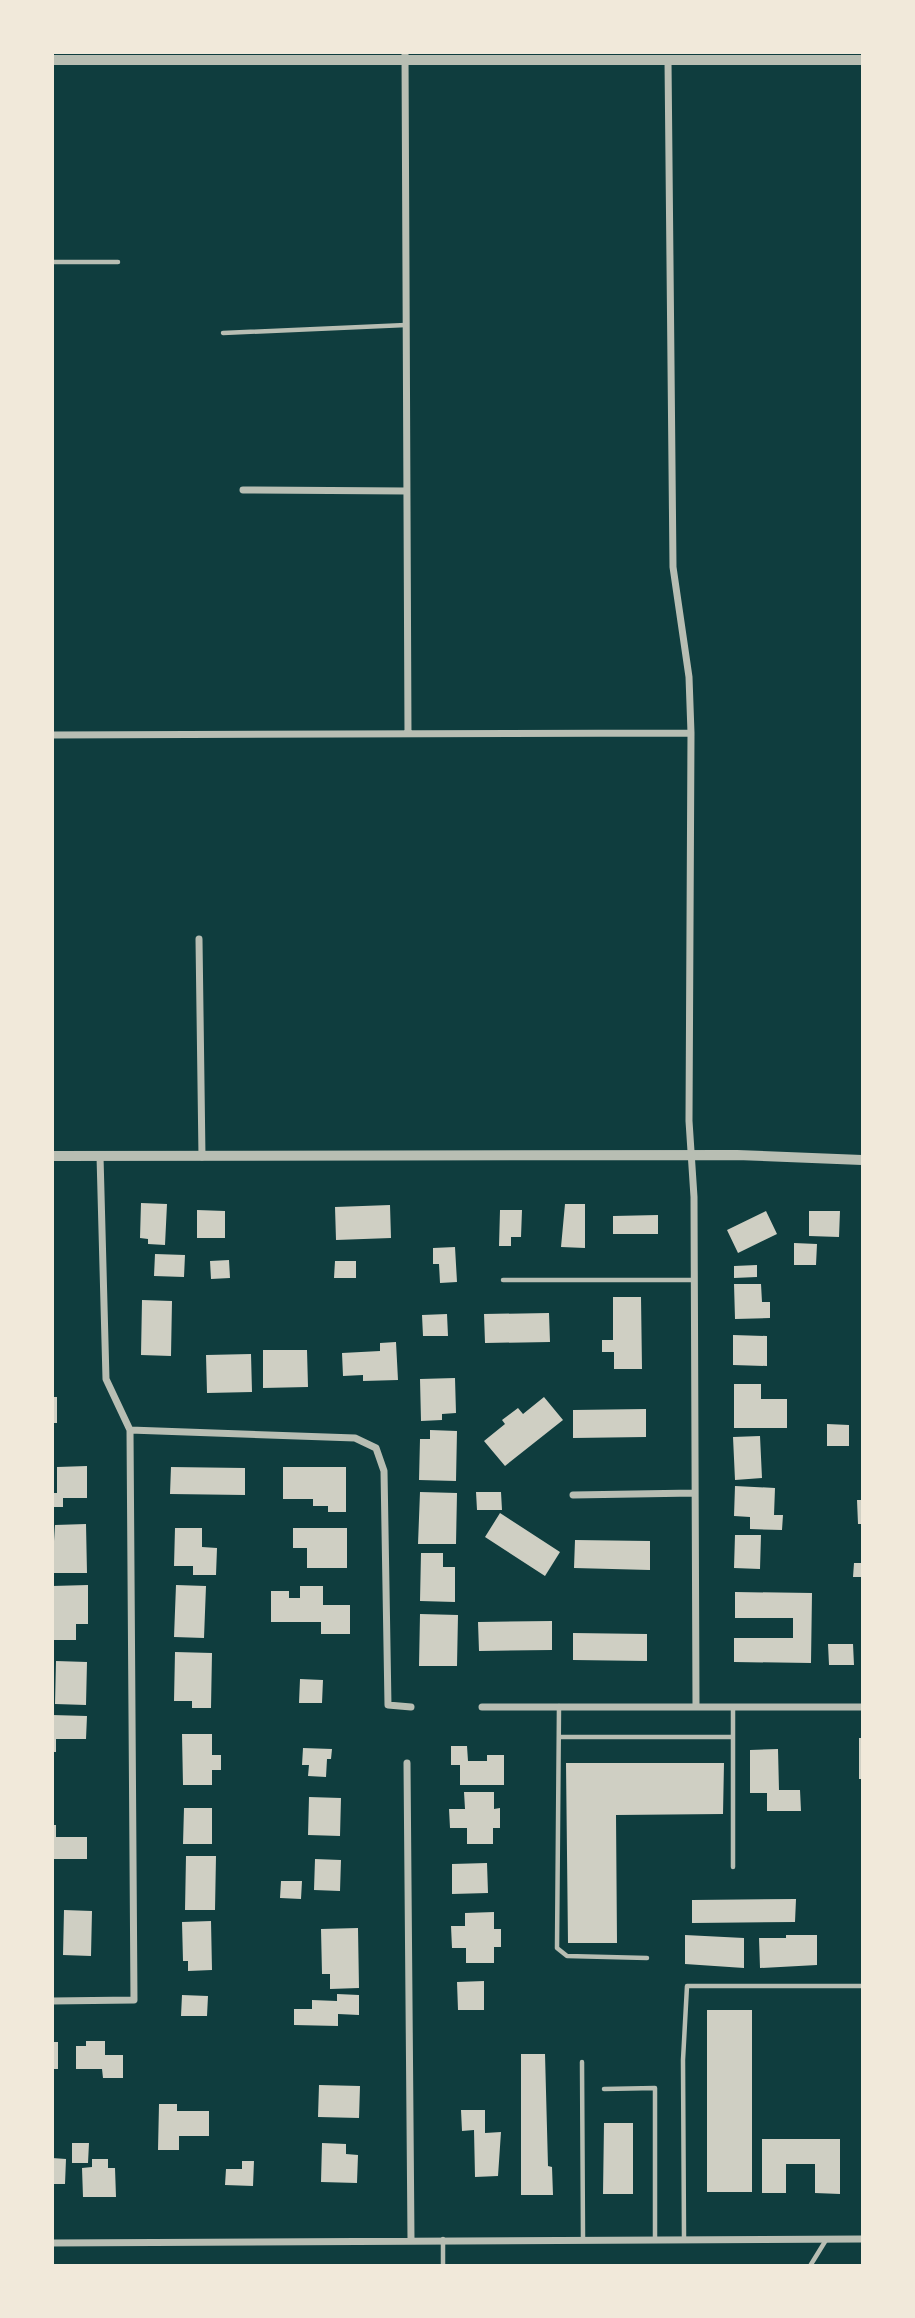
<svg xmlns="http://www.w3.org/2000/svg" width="915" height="2318" font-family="'Golos Text',sans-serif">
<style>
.building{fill:#cfcfc3}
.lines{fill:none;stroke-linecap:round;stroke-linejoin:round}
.service{stroke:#b8beb3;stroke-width:4.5}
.minor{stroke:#b8beb3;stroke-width:7}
.tertiary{stroke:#b8beb3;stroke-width:10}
</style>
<rect width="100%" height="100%" fill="#0f3d3e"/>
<path class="building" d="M 141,1203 L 167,1204 L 165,1245 L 148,1244 L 148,1239 L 140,1238 Z
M 565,1204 L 585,1204 L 585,1248 L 561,1247 Z
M 390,1205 L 391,1238 L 336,1240 L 335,1207 Z
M 197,1210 L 225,1211 L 225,1238 L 197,1238 Z
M 500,1210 L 522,1210 L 521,1237 L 511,1237 L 511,1246 L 499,1246 Z
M 766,1211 L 777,1234 L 738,1253 L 727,1230 Z
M 809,1211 L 840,1211 L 839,1237 L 809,1236 Z
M 658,1215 L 658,1234 L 613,1234 L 613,1216 Z
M 794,1243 L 817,1244 L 816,1265 L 794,1265 Z
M 455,1247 L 457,1282 L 440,1283 L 439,1264 L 433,1264 L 433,1248 Z
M 155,1254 L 185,1255 L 184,1277 L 154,1276 Z
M 229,1260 L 230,1278 L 211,1279 L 210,1261 Z
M 335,1261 L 356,1261 L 356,1278 L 334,1278 Z
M 757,1265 L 757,1277 L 734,1278 L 734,1266 Z
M 734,1284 L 761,1284 L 762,1302 L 770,1302 L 770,1318 L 735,1319 Z
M 613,1297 L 641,1297 L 642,1369 L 614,1369 L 614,1352 L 602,1352 L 602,1340 L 613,1340 Z
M 142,1300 L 172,1301 L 171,1356 L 141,1355 Z
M 549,1313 L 550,1342 L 485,1343 L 484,1314 Z
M 447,1314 L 448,1336 L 423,1336 L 422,1315 Z
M 733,1335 L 767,1336 L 767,1366 L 733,1365 Z
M 396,1342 L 398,1380 L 363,1381 L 363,1375 L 343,1376 L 342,1353 L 380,1351 L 380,1343 Z
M 263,1350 L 307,1350 L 308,1387 L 263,1388 Z
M 251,1354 L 252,1392 L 207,1393 L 206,1355 Z
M 455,1378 L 456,1413 L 442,1414 L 442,1420 L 421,1421 L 420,1379 Z
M 734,1384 L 761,1384 L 761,1399 L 787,1399 L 787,1428 L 734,1428 Z
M 52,1397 L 57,1397 L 57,1423 L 52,1423 Z
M 544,1397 L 563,1420 L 505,1466 L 484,1441 L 505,1424 L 502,1420 L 518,1408 L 523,1414 Z
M 646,1409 L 646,1437 L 573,1438 L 573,1410 Z
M 827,1424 L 849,1425 L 849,1446 L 827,1446 Z
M 430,1430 L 457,1431 L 456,1481 L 419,1480 L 420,1439 L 430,1439 Z
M 760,1436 L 762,1478 L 735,1480 L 733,1437 Z
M 87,1466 L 87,1498 L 63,1498 L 63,1507 L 52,1507 L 52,1493 L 57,1493 L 57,1467 Z
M 171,1467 L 245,1468 L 245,1495 L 170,1494 Z
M 283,1467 L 346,1467 L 346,1512 L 328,1512 L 328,1506 L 313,1506 L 313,1499 L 283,1499 Z
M 735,1486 L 775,1488 L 774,1515 L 783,1515 L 782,1530 L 750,1529 L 750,1517 L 734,1516 Z
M 420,1492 L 457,1493 L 456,1544 L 418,1544 Z
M 476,1492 L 501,1492 L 502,1510 L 477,1510 Z
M 857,1500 L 862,1500 L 862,1524 L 858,1524 Z
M 500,1513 L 560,1552 L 545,1576 L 485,1537 Z
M 86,1524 L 87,1573 L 52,1573 L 55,1525 Z
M 175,1528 L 202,1528 L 202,1547 L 217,1548 L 216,1575 L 193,1575 L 193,1566 L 174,1566 Z
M 293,1528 L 347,1528 L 347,1568 L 307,1568 L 307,1548 L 293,1548 Z
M 735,1535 L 761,1535 L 760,1569 L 734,1568 Z
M 575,1540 L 650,1541 L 650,1570 L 574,1568 Z
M 421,1553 L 443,1553 L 443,1567 L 455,1567 L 455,1602 L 420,1601 Z
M 854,1563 L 862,1563 L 862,1577 L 853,1577 Z
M 88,1585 L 88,1624 L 76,1624 L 76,1640 L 52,1640 L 52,1586 Z
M 176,1585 L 206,1586 L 204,1638 L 174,1637 Z
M 300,1586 L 323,1586 L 323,1605 L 350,1605 L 350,1634 L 321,1634 L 321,1622 L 271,1622 L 271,1591 L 289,1591 L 289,1598 L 300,1598 Z
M 735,1592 L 812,1593 L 811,1663 L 734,1662 L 734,1638 L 793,1638 L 793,1618 L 735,1618 Z
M 420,1614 L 458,1615 L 457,1666 L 419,1666 Z
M 552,1621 L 552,1650 L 479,1651 L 478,1622 Z
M 573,1633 L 647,1634 L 647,1661 L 573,1660 Z
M 828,1644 L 853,1644 L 854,1665 L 829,1665 Z
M 175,1652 L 212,1653 L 211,1708 L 192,1708 L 192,1701 L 174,1701 Z
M 56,1661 L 87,1662 L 86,1705 L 55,1704 Z
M 300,1679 L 323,1680 L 322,1703 L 299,1703 Z
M 52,1715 L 87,1716 L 86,1739 L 56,1739 L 56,1752 L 52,1752 Z
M 182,1734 L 212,1734 L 212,1755 L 221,1755 L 221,1770 L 212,1770 L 212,1785 L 183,1785 Z
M 859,1738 L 862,1738 L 862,1779 L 859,1779 Z
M 451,1746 L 467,1746 L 468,1761 L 487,1761 L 487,1755 L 504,1755 L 504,1785 L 460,1785 L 460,1765 L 451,1765 Z
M 303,1748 L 332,1749 L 331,1759 L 327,1759 L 326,1777 L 308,1776 L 309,1765 L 302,1765 Z
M 778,1749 L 779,1790 L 800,1790 L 801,1811 L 767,1811 L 767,1793 L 750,1793 L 750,1750 Z
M 566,1763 L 724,1763 L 723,1814 L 616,1815 L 617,1943 L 568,1943 Z
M 464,1792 L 494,1792 L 494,1809 L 500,1808 L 500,1828 L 493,1828 L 493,1844 L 467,1844 L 467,1828 L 450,1828 L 449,1809 L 465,1809 Z
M 309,1797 L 341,1798 L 340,1836 L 308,1835 Z
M 184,1808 L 212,1808 L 212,1844 L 183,1844 Z
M 52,1825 L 56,1825 L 56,1837 L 87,1837 L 87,1859 L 52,1859 Z
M 186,1856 L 216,1856 L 215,1910 L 185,1910 Z
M 315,1859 L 341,1860 L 340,1891 L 314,1890 Z
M 487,1863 L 488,1893 L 452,1894 L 452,1864 Z
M 281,1881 L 302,1881 L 301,1899 L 280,1898 Z
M 796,1899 L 795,1922 L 692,1923 L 692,1900 Z
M 64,1910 L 92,1911 L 91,1956 L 63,1955 Z
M 494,1912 L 494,1929 L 501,1929 L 501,1947 L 494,1947 L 494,1963 L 466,1963 L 466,1948 L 452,1948 L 451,1926 L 465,1926 L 465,1913 Z
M 211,1921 L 212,1970 L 188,1971 L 188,1961 L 183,1961 L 182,1922 Z
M 358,1928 L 359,1988 L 330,1989 L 330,1974 L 322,1974 L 321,1929 Z
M 685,1935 L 744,1938 L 744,1968 L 685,1964 Z
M 786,1935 L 817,1935 L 817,1965 L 760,1968 L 759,1938 L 786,1938 Z
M 484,1981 L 484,2010 L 458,2010 L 457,1982 Z
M 337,1994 L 359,1995 L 359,2015 L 338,2014 L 338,2026 L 294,2025 L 294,2009 L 312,2009 L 312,2000 L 337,2001 Z
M 182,1995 L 208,1996 L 207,2016 L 181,2016 Z
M 707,2010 L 752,2010 L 752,2192 L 707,2192 Z
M 86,2041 L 105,2041 L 105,2055 L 123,2055 L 123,2078 L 103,2078 L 102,2069 L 76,2069 L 76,2046 L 86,2046 Z
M 52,2042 L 58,2042 L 58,2069 L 52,2069 Z
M 521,2054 L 545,2054 L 548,2166 L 552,2167 L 553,2195 L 521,2195 Z
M 319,2085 L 360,2086 L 359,2118 L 318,2117 Z
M 159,2104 L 177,2104 L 177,2111 L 209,2111 L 209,2136 L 179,2136 L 179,2150 L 158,2150 Z
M 461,2110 L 485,2110 L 485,2133 L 501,2132 L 498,2176 L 475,2177 L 474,2130 L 462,2131 Z
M 604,2123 L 633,2123 L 633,2194 L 603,2194 Z
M 762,2139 L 840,2139 L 840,2194 L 815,2193 L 815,2164 L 786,2164 L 786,2193 L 762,2193 Z
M 72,2143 L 89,2143 L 88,2163 L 72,2163 Z
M 322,2143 L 346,2144 L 346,2154 L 358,2155 L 357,2183 L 321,2182 Z
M 52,2158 L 66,2159 L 65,2184 L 52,2184 Z
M 92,2159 L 108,2159 L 108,2168 L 115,2168 L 116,2197 L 83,2197 L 82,2168 L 92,2167 Z
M 242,2161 L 254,2161 L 253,2186 L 225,2185 L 226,2169 L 242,2169 Z"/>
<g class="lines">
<path class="service" d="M 52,262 L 118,262
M 223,333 L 406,325
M 503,1280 L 694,1280
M 559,1706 L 557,1948 L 567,1956 L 647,1958
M 560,1737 L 733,1737 L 733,1708
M 733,1867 L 733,1737
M 582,2062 L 583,2239
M 604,2089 L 655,2088 L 655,2239
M 443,2239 L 443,2266
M 684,2239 L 683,2060 L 687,1986 L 862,1986
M 810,2266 L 826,2240"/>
<path class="minor" d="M 405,52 L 408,734
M 668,60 L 673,567 L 689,677 L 691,733 L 689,1121 L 694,1197 L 696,1707
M 243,490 L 406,491
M 52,735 L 691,733
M 199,939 L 202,1157
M 130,1430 L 355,1438 L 376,1448 L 384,1471 L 388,1705 L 411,1707
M 573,1495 L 695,1493
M 482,1707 L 862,1707
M 407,1763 L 411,2239
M 52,2001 L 134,2000 L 130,1430 L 106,1379 L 100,1156
M 52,2243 L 862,2239"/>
<path class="tertiary" d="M 52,60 L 862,60
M 52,1156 L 737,1155 L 862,1160"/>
</g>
<rect width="915" height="2318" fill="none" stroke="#f1e9da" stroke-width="108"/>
</svg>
